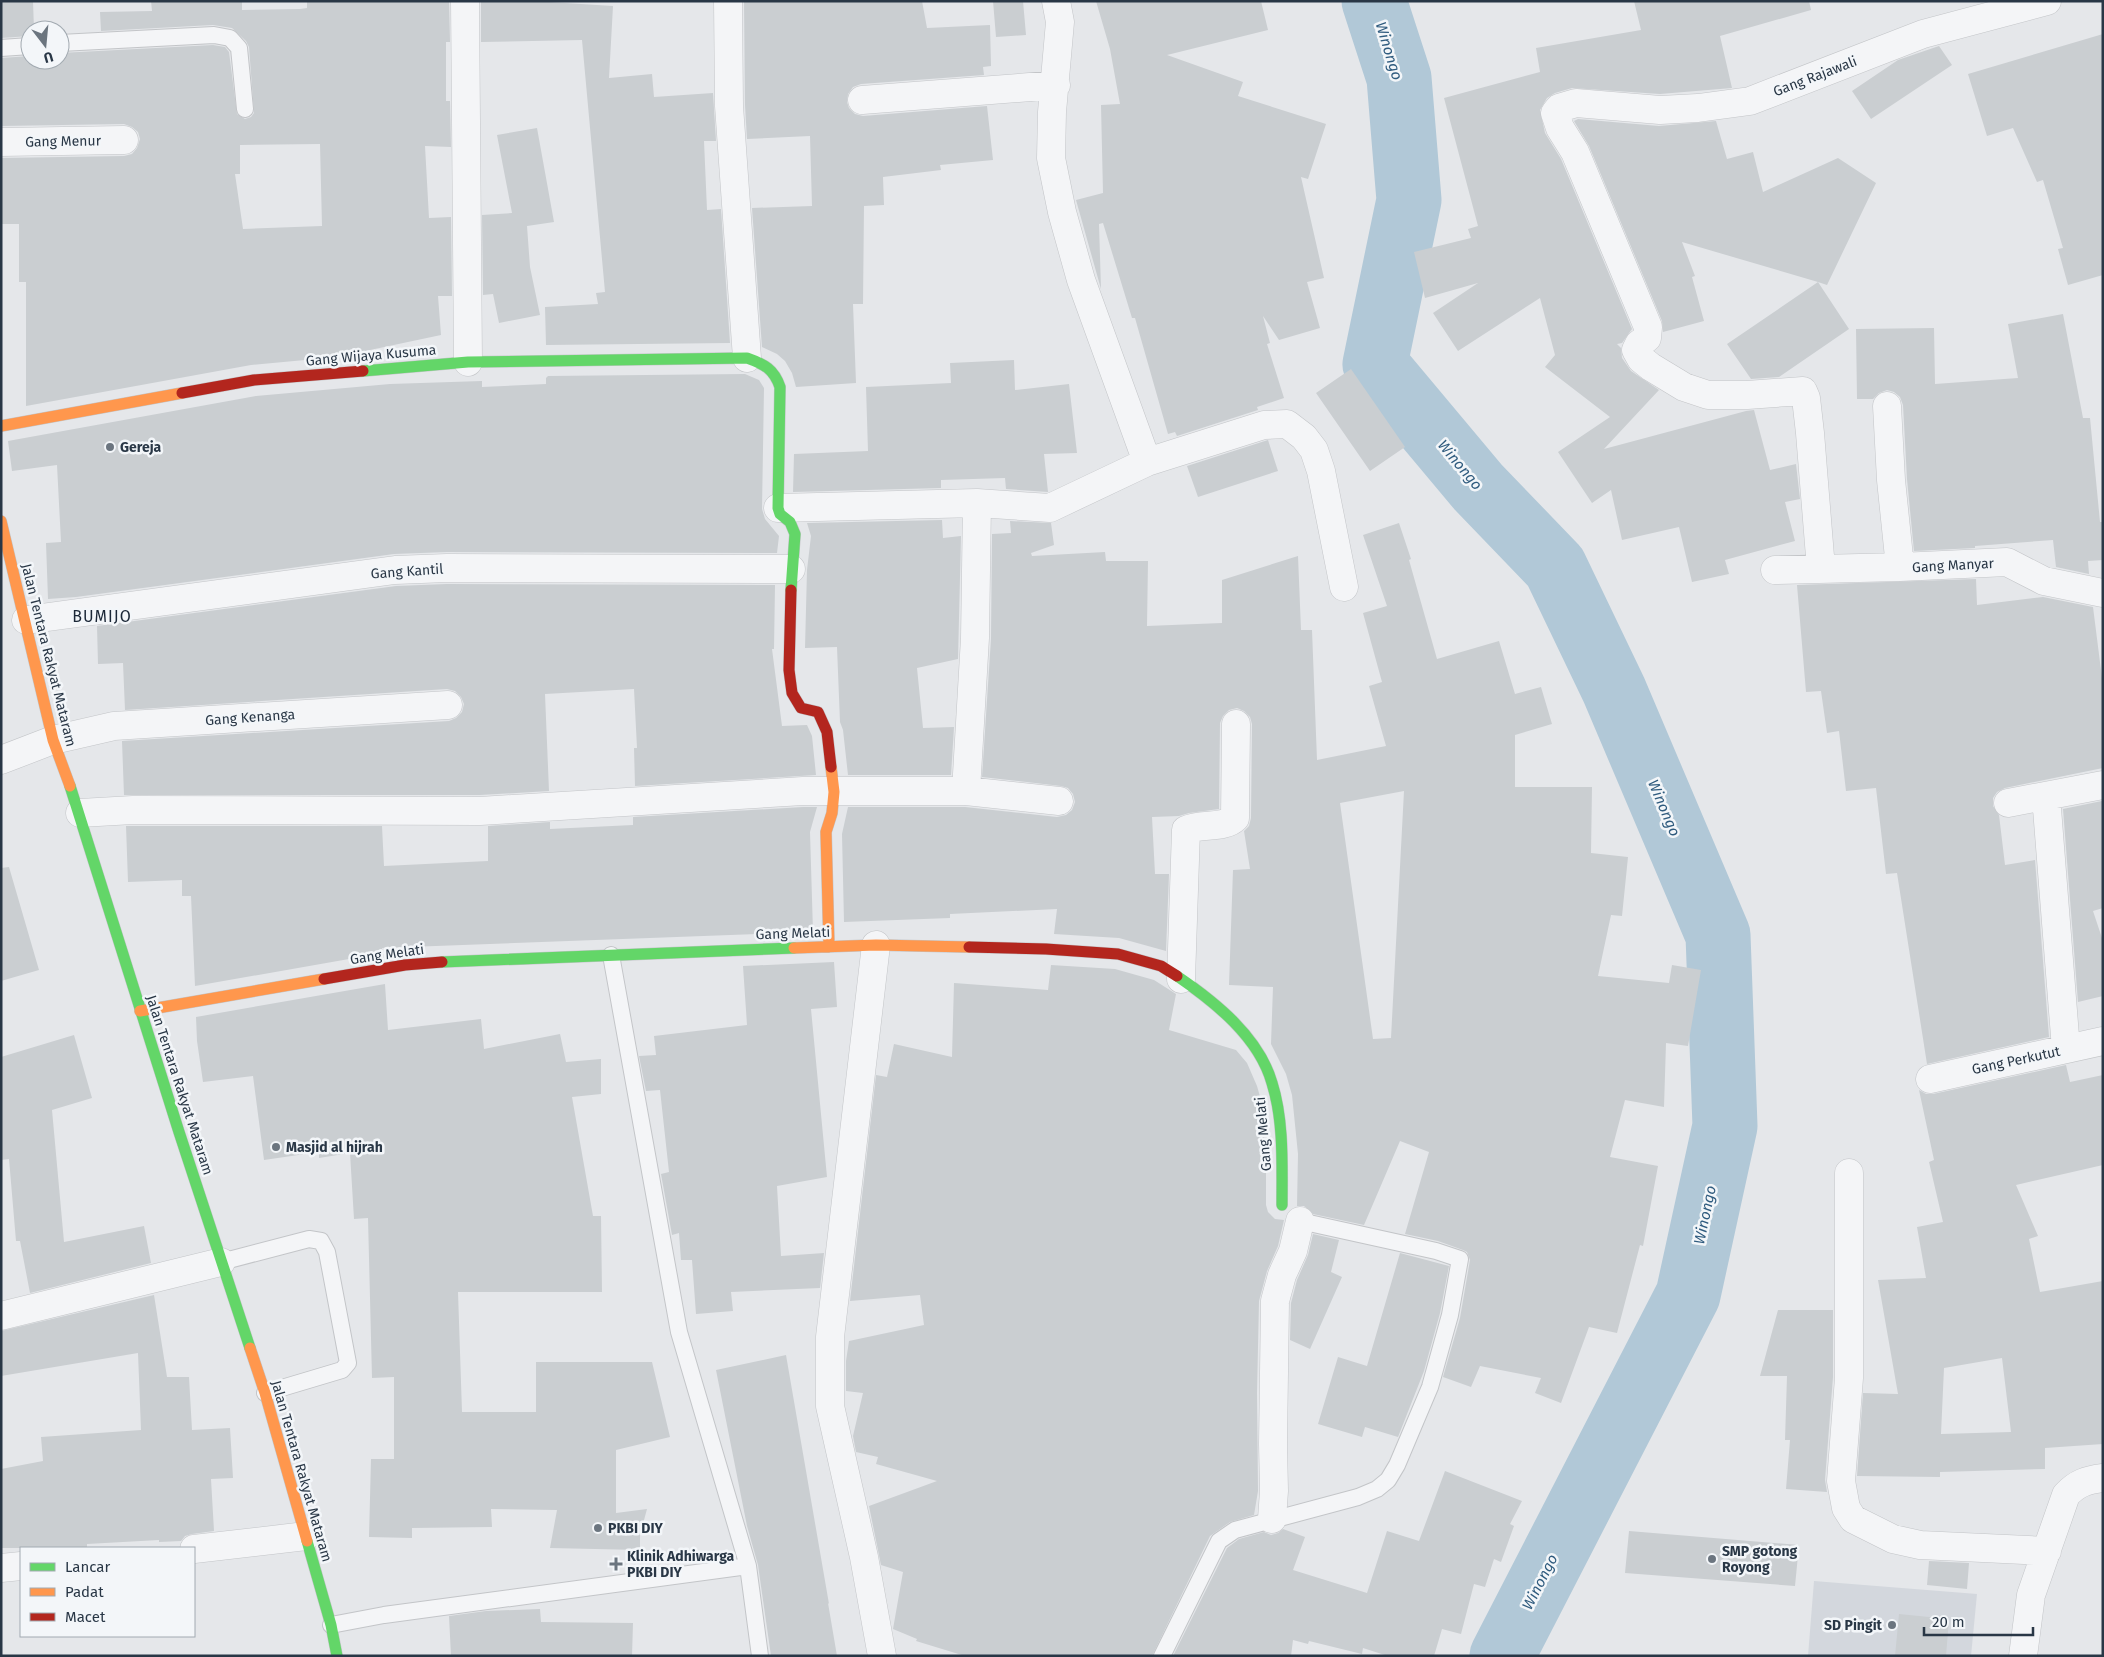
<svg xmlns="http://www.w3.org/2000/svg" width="2104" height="1657" font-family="'Fira Sans',sans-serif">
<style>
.built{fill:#d3d7dd}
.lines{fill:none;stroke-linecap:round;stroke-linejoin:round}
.river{stroke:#b1c8d7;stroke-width:65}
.building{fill:#caced1;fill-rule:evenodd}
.lane-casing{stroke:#c3c5c8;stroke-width:18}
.street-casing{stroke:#c3c5c8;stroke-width:29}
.fast-casing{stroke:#c3c5c8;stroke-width:12}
.slow-casing{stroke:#c3c5c8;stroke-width:12}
.jam-casing{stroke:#c3c5c8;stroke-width:12}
.lane{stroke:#f4f5f7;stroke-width:16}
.street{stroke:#f4f5f7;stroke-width:28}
.fast{stroke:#63d668;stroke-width:11}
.slow{stroke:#ff974d;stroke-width:11}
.jam{stroke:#b3261e;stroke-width:11}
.poi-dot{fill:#6b757f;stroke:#f3f6f9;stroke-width:2}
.labels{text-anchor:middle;stroke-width:5;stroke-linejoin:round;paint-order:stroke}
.street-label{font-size:14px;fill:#293746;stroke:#f3f6f9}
.poi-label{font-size:14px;font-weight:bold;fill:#293746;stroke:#f3f6f9;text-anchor:start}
.water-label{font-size:15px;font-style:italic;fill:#2f5b7e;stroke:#f3f6f9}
.quarter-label{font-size:16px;letter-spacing:1px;fill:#1b2737;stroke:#f3f6f9}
</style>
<rect width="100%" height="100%" fill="#e5e7ea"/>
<path class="built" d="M 1814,1581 L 1977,1594 L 1971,1656 L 1808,1656 Z"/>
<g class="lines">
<path class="river" d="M 1374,1 L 1399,78 L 1409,200 L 1375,364 L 1478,487 L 1555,567 L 1614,690 L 1718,935 L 1725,1126 L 1688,1295 L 1502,1656"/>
</g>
<path class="building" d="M 1,1 L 33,1 L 34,30 L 30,30 L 30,36 L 1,38 Z
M 151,1 L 242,1 L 242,10 L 300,9 L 307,8 L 307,1 L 449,1 L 450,42 L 446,42 L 446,101 L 450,101 L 451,147 L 425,146 L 429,218 L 451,217 L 452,296 L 438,296 L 441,335 L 337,357 L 251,365 L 26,406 L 26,282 L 19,282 L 19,224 L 1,224 L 1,158 L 124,156 L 132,154 L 137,148 L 140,139 L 138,132 L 132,127 L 124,124 L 1,126 L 1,58 L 30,56 L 30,60 L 60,60 L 60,53 L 213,45 L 225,47 L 229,52 L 237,114 L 245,119 L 251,117 L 254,113 L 249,47 L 246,41 L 232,28 L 213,25 L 101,31 L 100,12 L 152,11 ZM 320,144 L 322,226 L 243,229 L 235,174 L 240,174 L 240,145 Z
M 481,1 L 533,1 L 613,6 L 609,78 L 652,74 L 654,97 L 713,93 L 716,141 L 704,141 L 707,210 L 721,209 L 730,343 L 546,345 L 545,307 L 598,304 L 596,293 L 605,292 L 582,40 L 481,42 Z
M 744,1 L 922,1 L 927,28 L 990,25 L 991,66 L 983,67 L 984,75 L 861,84 L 853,87 L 848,94 L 847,102 L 849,108 L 855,114 L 863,116 L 987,106 L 993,160 L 940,165 L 941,170 L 883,177 L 884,205 L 864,206 L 863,304 L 853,304 L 856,383 L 796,387 L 792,373 L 785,361 L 777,354 L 762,347 L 752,208 L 812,206 L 810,136 L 747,139 L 745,105 Z
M 993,1 L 1023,1 L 1026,35 L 996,37 Z
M 1096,1 L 1261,1 L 1268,30 L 1167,55 L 1243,82 L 1238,96 L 1326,124 L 1308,179 L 1301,177 L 1324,278 L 1307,282 L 1320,328 L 1279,340 L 1263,316 L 1270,343 L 1267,344 L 1284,398 L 1257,407 L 1258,410 L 1177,436 L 1175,432 L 1168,434 L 1135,318 L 1132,318 L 1103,223 L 1099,224 L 1101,289 L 1076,200 L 1103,193 L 1101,105 L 1120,104 L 1110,49 Z
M 1634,1 L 1809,1 L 1811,10 L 1720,36 L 1732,88 L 1660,94 L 1572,88 L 1555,93 L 1547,98 L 1540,110 L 1545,133 L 1561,159 L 1632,329 L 1622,343 L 1617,344 L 1621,348 L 1622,358 L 1631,371 L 1659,390 L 1604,449 L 1746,411 L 1754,410 L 1770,470 L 1796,464 L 1800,499 L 1785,502 L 1795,541 L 1725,560 L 1729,574 L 1692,582 L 1679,527 L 1622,540 L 1611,490 L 1592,503 L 1558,452 L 1610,417 L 1545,367 L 1555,355 L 1540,298 L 1458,351 L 1433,313 L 1478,283 L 1425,298 L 1414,252 L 1471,238 L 1468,229 L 1478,226 L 1444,98 L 1540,72 L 1536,48 L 1641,30 Z
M 2103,34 L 2103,275 L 2068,285 L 2058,249 L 2063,248 L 2043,180 L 2037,182 L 2013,128 L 1987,136 L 1968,74 Z
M 1939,46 L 1952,65 L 1871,119 L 1852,91 L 1898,60 Z
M 1578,119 L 1659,126 L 1716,121 L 1727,159 L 1753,152 L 1763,192 L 1838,158 L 1876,183 L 1827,285 L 1818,282 L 1849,329 L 1779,377 L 1751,379 L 1727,344 L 1818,282 L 1682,242 L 1695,276 L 1692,277 L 1704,321 L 1663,332 L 1662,321 L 1589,146 L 1574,121 Z
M 537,128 L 554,222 L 527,226 L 530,267 L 540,315 L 499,323 L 493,294 L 483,295 L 482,215 L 512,213 L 497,135 Z
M 2063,314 L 2083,418 L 2090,418 L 2100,522 L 2103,522 L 2103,560 L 2088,561 L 2089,574 L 2056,567 L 2053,540 L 1975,546 L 1975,548 L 1914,551 L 1907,479 L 1903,405 L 1900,397 L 1894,392 L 1887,390 L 1879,393 L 1873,399 L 1857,399 L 1856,329 L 1934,328 L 1935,384 L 2018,378 L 2008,324 Z
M 1014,360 L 1015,390 L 1069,384 L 1077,453 L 1044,454 L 1048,492 L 1006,489 L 1005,478 L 941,480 L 941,488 L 793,492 L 794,454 L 868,451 L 866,387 L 951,383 L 950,363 Z
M 1351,369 L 1405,447 L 1370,471 L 1316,393 Z
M 745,374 L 759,380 L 764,388 L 762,509 L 765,519 L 779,536 L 777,553 L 447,552 L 394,554 L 76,597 L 48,599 L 46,543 L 61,542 L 57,465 L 12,471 L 8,441 L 256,396 L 390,384 L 482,381 L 482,387 L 546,384 L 546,378 L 548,376 Z
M 1268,440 L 1278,471 L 1198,497 L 1187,466 Z
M 942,520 L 943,538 L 961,536 L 958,659 L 917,668 L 923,728 L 954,727 L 951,775 L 848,775 L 843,730 L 840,722 L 837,647 L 805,648 L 807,570 L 811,536 L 807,523 Z
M 1010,521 L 1051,523 L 1054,545 L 1031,553 L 1032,556 L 1105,552 L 1106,561 L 1148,561 L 1147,626 L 1222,623 L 1222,580 L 1298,556 L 1301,630 L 1312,630 L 1317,760 L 1386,746 L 1369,686 L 1382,682 L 1363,613 L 1387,606 L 1363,535 L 1399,523 L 1411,559 L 1409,560 L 1437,659 L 1499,641 L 1515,694 L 1541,687 L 1552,724 L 1515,735 L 1515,787 L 1592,787 L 1591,853 L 1628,857 L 1622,916 L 1611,915 L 1598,976 L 1669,983 L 1672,965 L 1701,970 L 1688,1046 L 1666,1043 L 1664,1107 L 1625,1100 L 1610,1157 L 1658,1166 L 1643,1246 L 1640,1245 L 1617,1333 L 1589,1327 L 1561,1403 L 1535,1393 L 1541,1378 L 1480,1366 L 1471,1387 L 1443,1377 L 1460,1318 L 1470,1260 L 1467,1252 L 1463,1250 L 1438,1241 L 1405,1234 L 1429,1152 L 1400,1141 L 1364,1225 L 1313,1214 L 1304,1206 L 1297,1206 L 1298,1154 L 1292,1095 L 1286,1074 L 1271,1044 L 1273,987 L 1229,985 L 1233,870 L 1250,869 L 1244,831 L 1249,826 L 1251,818 L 1252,724 L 1250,717 L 1244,711 L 1237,708 L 1229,710 L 1223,716 L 1220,723 L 1219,809 L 1189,813 L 1179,816 L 1152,817 L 1155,874 L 1169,874 L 1166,951 L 1119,938 L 1054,934 L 1057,909 L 950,914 L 950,918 L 844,922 L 842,834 L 848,807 L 965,807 L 1057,817 L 1066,815 L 1072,810 L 1075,802 L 1073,794 L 1068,788 L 1061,786 L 982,777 L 991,639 L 992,534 L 1011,533 ZM 1404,791 L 1391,1038 L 1373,1039 L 1340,803 Z
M 1976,579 L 1977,605 L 2043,597 L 2093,607 L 2103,686 L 2103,768 L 2005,788 L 1997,792 L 1993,798 L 1993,806 L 1999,815 L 2005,865 L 2035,860 L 2049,1037 L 1927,1064 L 1897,873 L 1886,874 L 1876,788 L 1846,791 L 1839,731 L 1827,733 L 1821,691 L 1806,692 L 1797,585 Z
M 447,584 L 775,585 L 774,649 L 772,649 L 782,726 L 807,725 L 812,736 L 816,775 L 635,786 L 634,748 L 637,748 L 634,689 L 545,694 L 549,791 L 480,795 L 124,795 L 122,741 L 449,721 L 456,718 L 462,712 L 464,704 L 461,697 L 455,691 L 447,689 L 125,710 L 123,663 L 98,664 L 97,626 L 396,586 Z
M 2102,801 L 2103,908 L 2093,911 L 2103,941 L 2103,996 L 2078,1002 L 2063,809 Z
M 803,807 L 817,807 L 810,832 L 813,932 L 382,948 L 383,953 L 195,986 L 191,896 L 182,896 L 182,880 L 128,882 L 126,826 L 382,826 L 384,866 L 488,861 L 488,826 L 550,822 L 550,829 L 633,825 L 633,817 Z
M 9,867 L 39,970 L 1,981 L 1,868 Z
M 834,962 L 837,1007 L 811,1009 L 827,1177 L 777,1186 L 781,1256 L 824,1253 L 820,1288 L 731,1292 L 733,1311 L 696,1314 L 692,1260 L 681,1260 L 679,1233 L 672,1235 L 661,1174 L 669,1172 L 660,1090 L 646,1091 L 639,1056 L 656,1055 L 654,1036 L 747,1025 L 743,966 Z
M 1051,965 L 1115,969 L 1154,980 L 1176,994 L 1169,1030 L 1236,1050 L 1247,1063 L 1257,1086 L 1261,1100 L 1266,1157 L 1266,1205 L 1268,1212 L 1275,1219 L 1284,1220 L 1278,1246 L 1267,1271 L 1259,1301 L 1257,1393 L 1258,1491 L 1254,1515 L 1230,1522 L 1210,1536 L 1152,1656 L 965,1656 L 916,1641 L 917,1639 L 893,1629 L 903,1572 L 881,1565 L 869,1506 L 937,1481 L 876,1464 L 878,1457 L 856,1452 L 853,1436 L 863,1393 L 846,1391 L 846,1361 L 849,1341 L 924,1325 L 920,1295 L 850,1301 L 876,1075 L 887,1077 L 894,1044 L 952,1057 L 954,983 L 1048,990 Z
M 385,984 L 388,1030 L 481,1019 L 484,1049 L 560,1034 L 566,1062 L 601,1059 L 601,1094 L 572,1097 L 593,1216 L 601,1216 L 602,1292 L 458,1292 L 462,1412 L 536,1412 L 536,1362 L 652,1362 L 670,1437 L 616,1450 L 616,1513 L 647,1509 L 640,1535 L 640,1550 L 550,1548 L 557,1510 L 491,1509 L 492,1527 L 412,1528 L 412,1538 L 369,1537 L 371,1459 L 394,1459 L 394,1377 L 372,1378 L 368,1218 L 354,1219 L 350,1153 L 319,1158 L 319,1152 L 264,1160 L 253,1076 L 203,1082 L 197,1041 L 196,1017 Z
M 74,1035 L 92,1098 L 52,1110 L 64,1242 L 144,1226 L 151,1263 L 30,1293 L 20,1241 L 16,1241 L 9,1159 L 1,1160 L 1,1057 Z
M 2066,1065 L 2070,1082 L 2103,1075 L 2103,1165 L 2016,1185 L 2038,1236 L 2029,1239 L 2040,1292 L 2103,1281 L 2103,1444 L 2045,1448 L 2045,1469 L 1940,1472 L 1940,1477 L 1857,1476 L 1863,1393 L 1898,1394 L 1878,1280 L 1926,1278 L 1917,1227 L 1943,1222 L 1929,1162 L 1934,1160 L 1919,1090 L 1926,1094 L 1933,1094 ZM 2002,1358 L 2011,1432 L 1941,1434 L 1944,1368 Z
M 1313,1234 L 1339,1240 L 1331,1272 L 1342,1277 L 1310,1349 L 1290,1340 L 1291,1303 L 1297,1280 L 1308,1255 Z
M 1400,1253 L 1449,1266 L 1440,1313 L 1424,1371 L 1398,1437 L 1365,1427 L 1362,1437 L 1318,1424 L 1338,1357 L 1367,1366 Z
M 154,1295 L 167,1377 L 189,1377 L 192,1430 L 230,1428 L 233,1478 L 211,1479 L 214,1531 L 192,1534 L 185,1536 L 181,1541 L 159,1542 L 159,1540 L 87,1544 L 87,1548 L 1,1548 L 1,1469 L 43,1461 L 41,1437 L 141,1430 L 138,1353 L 1,1376 L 1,1331 Z
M 1778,1310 L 1833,1310 L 1833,1377 L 1825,1480 L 1827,1492 L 1786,1489 L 1790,1440 L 1785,1440 L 1787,1376 L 1760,1376 Z
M 786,1355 L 829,1604 L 828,1603 L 837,1656 L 771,1656 L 758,1565 L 747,1526 L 716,1370 Z
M 1445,1471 L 1522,1501 L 1510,1524 L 1514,1526 L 1501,1562 L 1494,1559 L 1485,1587 L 1474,1584 L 1461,1634 L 1442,1629 L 1434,1656 L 1388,1656 L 1363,1648 L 1362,1654 L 1309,1641 L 1308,1644 L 1293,1640 L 1291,1656 L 1173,1656 L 1227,1548 L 1239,1539 L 1264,1532 L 1271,1535 L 1278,1533 L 1283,1529 L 1305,1537 L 1293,1570 L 1367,1593 L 1387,1531 L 1419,1541 Z
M 1629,1531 L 1799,1545 L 1795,1586 L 1625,1573 Z
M 1929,1561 L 1969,1563 L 1967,1589 L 1927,1585 Z
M 540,1609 L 541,1622 L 633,1623 L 632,1656 L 451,1656 L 449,1616 L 486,1611 Z
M 1899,1614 L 1949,1619 L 1946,1656 L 1895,1656 Z"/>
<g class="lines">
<defs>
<path id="lane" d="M 60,43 L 214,35 L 230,38 L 239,48 L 245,109
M 1,48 L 30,46
M 611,955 L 679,1332 L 748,1566 L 760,1656
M 221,1262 L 309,1239 L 321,1241 L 327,1252 L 348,1363 L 342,1370 L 265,1393
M 331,1625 L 384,1615 L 748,1566
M 1162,1656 L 1219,1541 L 1235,1530 L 1358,1497 L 1377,1489 L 1388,1480 L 1397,1465 L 1430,1387 L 1450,1315 L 1460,1259 L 1436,1251 L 1300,1221"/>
<path id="street" d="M 465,1 L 468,362
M 728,1 L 729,106 L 747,358
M 1056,1 L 1060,22 L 1052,112 L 1051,158 L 1062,212 L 1081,280 L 1147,462
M 862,100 L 1056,85
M 1,142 L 124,140
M 1887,406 L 1891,480 L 1900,567
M 778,508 L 977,503 L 1050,508 L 1147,462 L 1264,425 L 1287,424 L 1304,437 L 1314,450 L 1321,471 L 1344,587
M 1821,569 L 1810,433 L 1806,398 L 1803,391 L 1747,395 L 1708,395 L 1684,387 L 1651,367 L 1641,359 L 1636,350 L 1639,344 L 1647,338 L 1648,327 L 1575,152 L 1560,128 L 1555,113 L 1559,108 L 1576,103 L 1660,110 L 1698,108 L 1750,101 L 1923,34 L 2047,1
M 1775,570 L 1900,567 L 2007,562 L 2044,581 L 2103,593
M 26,620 L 395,570 L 447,568 L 791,569
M 1,760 L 53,740 L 114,726 L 448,705
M 966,791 L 975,638 L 977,503
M 2046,796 L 2066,1049
M 2008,803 L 2103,785
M 80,813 L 133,810 L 480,811 L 803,791 L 966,791 L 1059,801
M 876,945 L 830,1337 L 830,1406 L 864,1557 L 882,1656
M 1181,979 L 1186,830 C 1201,823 1224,829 1235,818 L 1236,724
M 1930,1079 L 2103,1041
M 1849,1173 L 1849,1378 L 1841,1481 L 1846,1508 L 1853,1519 L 1893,1539 L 1920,1545 L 2047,1551
M 1,1316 L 221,1262
M 1272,1519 L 1274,1491 L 1273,1444 L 1275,1301 L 1282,1275 L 1293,1251 L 1300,1221
M 194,1549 L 306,1536
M 1,1568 L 21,1566
M 2023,1656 L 2031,1595 L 2066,1495 C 2077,1483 2087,1480 2103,1478"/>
<path id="fast" d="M 363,371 L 468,362 L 747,358 C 764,364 774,369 780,387 L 778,508 L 780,514 L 790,522 L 795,534 L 791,590
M 70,786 L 179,1132 L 250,1348
M 442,962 L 794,948
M 1177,976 C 1215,1002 1259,1037 1272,1083 C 1284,1121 1282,1165 1282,1205
M 307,1541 L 331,1625 L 337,1656"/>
<path id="slow" d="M 1,426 L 182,393
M 1,521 L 53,740 L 70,786
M 829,947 L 826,832 L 832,813 L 834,792 L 831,767
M 794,948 L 876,945 L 969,947
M 140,1011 L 324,979
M 250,1348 L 265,1393 L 307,1541"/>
<path id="jam" d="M 182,393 L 254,380 L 363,371
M 791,590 L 789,670 L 792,693 L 801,708 L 818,712 L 827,732 L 831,767
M 969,947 L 1046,949 L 1118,954 L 1161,966 L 1177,976
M 324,979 L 405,965 L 442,962"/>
</defs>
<use href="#lane" class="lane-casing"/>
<use href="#street" class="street-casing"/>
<use href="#fast" class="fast-casing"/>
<use href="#slow" class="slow-casing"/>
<use href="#jam" class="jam-casing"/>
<use href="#lane" class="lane"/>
<use href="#street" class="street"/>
<use href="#fast" class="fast"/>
<use href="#slow" class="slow"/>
<use href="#jam" class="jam"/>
</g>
<g class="poi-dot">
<circle cx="110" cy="447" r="5"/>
<circle cx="276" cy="1147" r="5"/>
<circle cx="598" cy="1528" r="5"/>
<circle cx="1712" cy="1559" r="5"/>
<path d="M613.5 1556.5h5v5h5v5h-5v5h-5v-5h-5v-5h5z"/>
<circle cx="1892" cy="1625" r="5"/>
</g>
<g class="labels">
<g class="street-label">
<text transform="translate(1815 76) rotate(-21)" y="5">Gang Rajawali</text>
<text transform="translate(63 141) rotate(-1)" y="5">Gang Menur</text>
<text transform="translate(371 355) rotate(-5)" y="5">Gang Wijaya Kusuma</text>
<text transform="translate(1953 565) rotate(-3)" y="5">Gang Manyar</text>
<text transform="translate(407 571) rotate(-4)" y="5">Gang Kantil</text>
<text transform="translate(49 655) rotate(76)" y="5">Jalan Tentara Rakyat Mataram</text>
<text transform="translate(250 717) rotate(-4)" y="5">Gang Kenanga</text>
<text transform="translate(793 933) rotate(-2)" y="5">Gang Melati</text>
<text transform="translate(387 954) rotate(-8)" y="5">Gang Melati</text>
<text transform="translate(2016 1060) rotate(-12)" y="5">Gang Perkutut</text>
<text transform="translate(180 1085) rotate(72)" y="5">Jalan Tentara Rakyat Mataram</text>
<text transform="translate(1263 1134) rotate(-95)" y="5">Gang Melati</text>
<text transform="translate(302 1471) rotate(74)" y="5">Jalan Tentara Rakyat Mataram</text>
</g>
<g class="poi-label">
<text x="120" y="452">Gereja</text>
<text x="286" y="1152">Masjid al hijrah</text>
<text x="608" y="1533">PKBI DIY</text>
<text x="1722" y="1556">SMP gotong<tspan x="1722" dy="16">Royong</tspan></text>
<text x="627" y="1561">Klinik Adhiwarga<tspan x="627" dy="16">PKBI DIY</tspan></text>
<text x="1882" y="1630" text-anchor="end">SD Pingit</text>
</g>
<g class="water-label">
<text transform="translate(1389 51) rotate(73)" y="5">Winongo</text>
<text transform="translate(1460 465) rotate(50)" y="5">Winongo</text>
<text transform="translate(1664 808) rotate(67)" y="5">Winongo</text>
<text transform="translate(1705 1215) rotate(-78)" y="5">Winongo</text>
<text transform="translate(1540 1582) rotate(-63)" y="5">Winongo</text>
</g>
<g class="quarter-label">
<text x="102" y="622">BUMIJO</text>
</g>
</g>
<rect width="2104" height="1657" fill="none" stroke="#293746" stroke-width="5"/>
<rect x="20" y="1547" width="175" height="90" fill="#f3f6f9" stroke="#a2aab1"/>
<rect x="30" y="1563" width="25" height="8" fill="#63d668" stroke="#a2aab1"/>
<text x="65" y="1572" font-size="15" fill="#293746">Lancar</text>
<rect x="30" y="1588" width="25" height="8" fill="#ff974d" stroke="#a2aab1"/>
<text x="65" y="1597" font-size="15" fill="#293746">Padat</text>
<rect x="30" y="1613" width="25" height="8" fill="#b3261e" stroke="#a2aab1"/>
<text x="65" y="1622" font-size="15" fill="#293746">Macet</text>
<g transform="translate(45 45) rotate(164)"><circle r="24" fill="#f3f6f9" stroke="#a2aab1"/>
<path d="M0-4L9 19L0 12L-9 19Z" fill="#6b757f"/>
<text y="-8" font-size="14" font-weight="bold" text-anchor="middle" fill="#293746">U</text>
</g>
<path d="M1924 1627v8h109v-8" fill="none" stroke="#293746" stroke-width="2.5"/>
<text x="1932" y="1627" font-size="15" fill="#293746" stroke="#f3f6f9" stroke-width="4" paint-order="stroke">20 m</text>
</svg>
